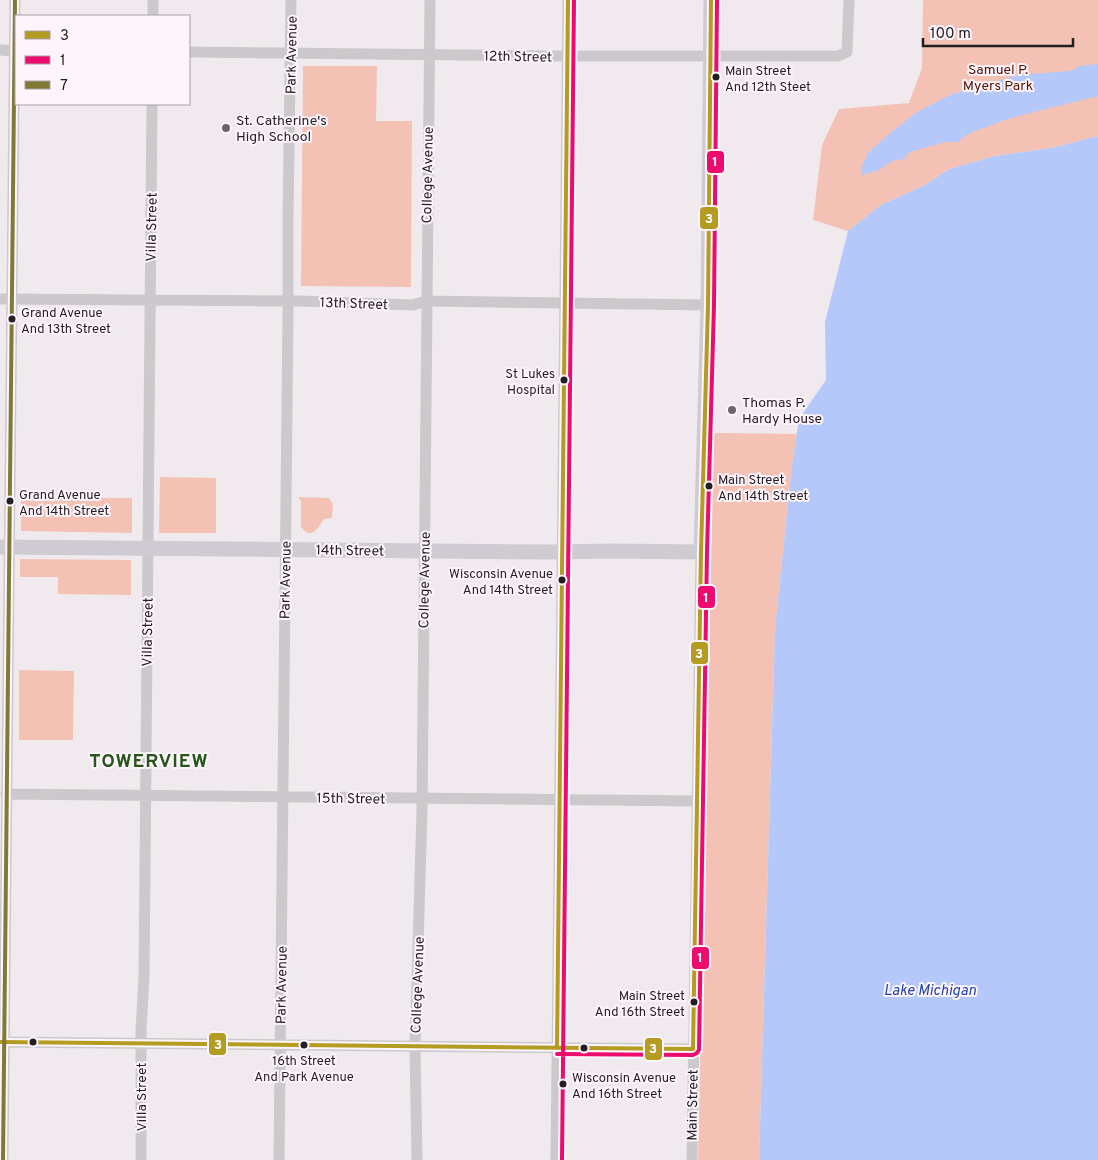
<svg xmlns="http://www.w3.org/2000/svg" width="1098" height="1160" font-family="Overpass,sans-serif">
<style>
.green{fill:#f4c2b5}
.water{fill:#b4c9fa}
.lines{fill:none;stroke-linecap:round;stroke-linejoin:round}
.minor{stroke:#cbc9cb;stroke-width:11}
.major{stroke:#cecbd2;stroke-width:15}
.bus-1-casing{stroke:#fef5fc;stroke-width:8}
.bus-2-casing{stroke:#fef5fc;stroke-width:8}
.bus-3-casing{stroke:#fef5fc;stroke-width:8}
.bus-1{stroke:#b49b21;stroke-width:4}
.bus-2{stroke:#ed0b6d;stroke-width:4}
.bus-3{stroke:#7f7b37;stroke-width:4}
.bus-dot{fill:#231e22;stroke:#fef5fc;stroke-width:2}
.poi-dot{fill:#6b656a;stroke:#fef5fc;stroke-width:2}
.labels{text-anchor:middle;stroke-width:4;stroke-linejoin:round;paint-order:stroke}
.bus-label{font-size:13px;fill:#231e22;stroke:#fef5fc;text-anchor:start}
.street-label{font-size:14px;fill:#231e22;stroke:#fef5fc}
.park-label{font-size:14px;fill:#501400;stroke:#fef5fc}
.poi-label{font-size:14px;fill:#231e22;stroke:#fef5fc;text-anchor:start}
.water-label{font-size:15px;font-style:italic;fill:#2245a3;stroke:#fef5fc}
.district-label{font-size:19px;font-weight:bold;letter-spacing:1px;fill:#29561d;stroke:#fef5fc}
.line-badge{stroke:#fef5fc;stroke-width:2}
.badge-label{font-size:14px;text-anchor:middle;font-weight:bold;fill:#fff}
</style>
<rect width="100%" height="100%" fill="#f0eaef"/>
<path class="green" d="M 923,0 L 1098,0 L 1098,136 L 1052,148 L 995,156 L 949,169 L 925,185 L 881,205 L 848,231 L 813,220 L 822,145 L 839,109 L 909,103 L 922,68 Z
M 303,66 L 377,66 L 376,121 L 412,121 L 411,287 L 301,286 Z
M 714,433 L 797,434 L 792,465 L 775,629 L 759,1160 L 698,1160 Z
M 160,477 L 216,478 L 216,533 L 159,533 Z
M 298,497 L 329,498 L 333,504 L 332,518 L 324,519 C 318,528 311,541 301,527 L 301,501 Z
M 21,498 L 132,498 L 132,533 L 21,531 Z
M 20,559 L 131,560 L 131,595 L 58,594 L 58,577 L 20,577 Z
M 19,670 L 74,671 L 73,740 L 19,740 Z"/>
<path class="water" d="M 1098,64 L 1098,96 C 1061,106 1024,112 989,126 C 977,130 967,133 958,142 L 945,142 L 910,152 L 904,159 L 892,161 L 879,170 L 862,175 L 862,166 L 868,153 L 890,133 L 917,112 L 952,94 L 1019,75 L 1070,71 L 1080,66 Z
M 1098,136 L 1098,1160 L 759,1160 L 775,629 L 792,465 L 799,419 L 826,380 L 825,322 L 848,231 L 881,205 L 925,185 L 949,169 L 995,156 L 1052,148 Z"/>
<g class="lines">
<path class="minor" d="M 153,16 L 153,0
M 0,50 L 16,51
M 189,52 L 553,56 L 838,56 L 847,52 L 849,0
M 0,299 L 299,301 L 413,305 L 426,301 L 708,305
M 6,794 L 696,801
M 0,1042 L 693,1049
M 3,1160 L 15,0
M 141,1160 L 141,1031 L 144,976 L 152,104
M 279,1160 L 288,313 L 288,219 L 291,0
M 417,1160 L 415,1047 L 422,810 L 430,0
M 556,1160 L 568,0
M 692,1160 L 701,552"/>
<path class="major" d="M 0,547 L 547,552 L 614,551 L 701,552 L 708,305 L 711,0"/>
<defs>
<path id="bus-1" d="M 0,1042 L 693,1049 L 701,552 L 708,305 L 711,0
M 557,1048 L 568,0"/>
<path id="bus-2" d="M 557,1054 L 693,1055 L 697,1053 L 699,1050 L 707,552 L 714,305 L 717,0
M 562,1160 L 574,0"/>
<path id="bus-3" d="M 3,1160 L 15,0"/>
</defs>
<use href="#bus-1" class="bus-1-casing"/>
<use href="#bus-2" class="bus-2-casing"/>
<use href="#bus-3" class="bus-3-casing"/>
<use href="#bus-1" class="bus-1"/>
<use href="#bus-2" class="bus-2"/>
<use href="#bus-3" class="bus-3"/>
</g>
<g class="bus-dot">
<circle cx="716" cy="77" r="4.5"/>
<circle cx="12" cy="319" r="4.5"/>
<circle cx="564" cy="380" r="4.5"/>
<circle cx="709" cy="486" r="4.5"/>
<circle cx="10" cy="501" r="4.5"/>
<circle cx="562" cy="580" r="4.5"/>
<circle cx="694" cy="1002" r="4.5"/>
<circle cx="33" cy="1042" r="4.5"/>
<circle cx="304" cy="1045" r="4.5"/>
<circle cx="584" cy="1048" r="4.5"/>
<circle cx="563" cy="1084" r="4.5"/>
</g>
<g class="poi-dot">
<circle cx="226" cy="128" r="5"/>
<circle cx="732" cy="410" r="5"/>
</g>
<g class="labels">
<g class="bus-label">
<text x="725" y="75">Main Street<tspan x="725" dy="16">And 12th Steet</tspan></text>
<text x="21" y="317">Grand Avenue<tspan x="21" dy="16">And 13th Street</tspan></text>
<text x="555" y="378" text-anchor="end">St Lukes<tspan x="555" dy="16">Hospital</tspan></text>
<text x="718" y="484">Main Street<tspan x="718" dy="16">And 14th Street</tspan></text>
<text x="19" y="499">Grand Avenue<tspan x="19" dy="16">And 14th Street</tspan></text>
<text x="553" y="578" text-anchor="end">Wisconsin Avenue<tspan x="553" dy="16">And 14th Street</tspan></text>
<text x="685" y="1000" text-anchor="end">Main Street<tspan x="685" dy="16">And 16th Street</tspan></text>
<text x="304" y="1065" text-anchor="middle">16th Street<tspan x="304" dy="16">And Park Avenue</tspan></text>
<text x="572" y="1082">Wisconsin Avenue<tspan x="572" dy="16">And 16th Street</tspan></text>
</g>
<g class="street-label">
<text transform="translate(291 55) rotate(-89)" y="5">Park Avenue</text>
<text transform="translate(518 56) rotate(1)" y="5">12th Street</text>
<text transform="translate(427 175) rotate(-89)" y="5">College Avenue</text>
<text transform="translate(151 227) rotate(-89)" y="5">Villa Street</text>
<text transform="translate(354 303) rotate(2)" y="5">13th Street</text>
<text transform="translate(350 550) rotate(1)" y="5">14th Street</text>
<text transform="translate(285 580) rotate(-89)" y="5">Park Avenue</text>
<text transform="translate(424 580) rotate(-89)" y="5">College Avenue</text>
<text transform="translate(147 632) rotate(-89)" y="5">Villa Street</text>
<text transform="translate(351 798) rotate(1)" y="5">15th Street</text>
<text transform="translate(281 985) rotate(-89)" y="5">Park Avenue</text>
<text transform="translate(417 985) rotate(-88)" y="5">College Avenue</text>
<text transform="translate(141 1097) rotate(-90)" y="5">Villa Street</text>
<text transform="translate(692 1105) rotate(-89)" y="5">Main Street</text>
</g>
<g class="park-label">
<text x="998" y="74">Samuel P.<tspan x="998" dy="16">Myers Park</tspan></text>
</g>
<g class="poi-label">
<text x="236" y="125">St. Catherine's<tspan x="236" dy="16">High School</tspan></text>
<text x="742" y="407">Thomas P.<tspan x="742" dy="16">Hardy House</tspan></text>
</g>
<g class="water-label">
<text x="930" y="995">Lake Michigan</text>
</g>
<g class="district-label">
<text x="149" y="767">TOWERVIEW</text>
</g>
</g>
<g class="line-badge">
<rect x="706" y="150" width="19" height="24" rx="5" fill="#ed0b6d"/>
<rect x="699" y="206" width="20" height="24" rx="5" fill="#b49b21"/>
<rect x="697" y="585" width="19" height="24" rx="5" fill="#ed0b6d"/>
<rect x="690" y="641" width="19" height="24" rx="5" fill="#b49b21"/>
<rect x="691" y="946" width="19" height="24" rx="5" fill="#ed0b6d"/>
<rect x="208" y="1032" width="19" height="24" rx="5" fill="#b49b21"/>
<rect x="644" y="1037" width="19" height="24" rx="5" fill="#b49b21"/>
</g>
<g class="badge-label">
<text x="715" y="166">1</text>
<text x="709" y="223">3</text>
<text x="706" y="602">1</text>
<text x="699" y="658">3</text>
<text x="700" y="962">1</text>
<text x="218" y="1049">3</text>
<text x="653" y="1053">3</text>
</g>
<rect x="15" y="15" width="175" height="90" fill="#fef5fc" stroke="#a69fa5"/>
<rect x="25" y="31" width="25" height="8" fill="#b49b21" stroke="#a69fa5"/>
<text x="60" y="40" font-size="15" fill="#231e22">3</text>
<rect x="25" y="56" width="25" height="8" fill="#ed0b6d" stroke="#a69fa5"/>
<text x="60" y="65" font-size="15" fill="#231e22">1</text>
<rect x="25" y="81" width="25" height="8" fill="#7f7b37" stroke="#a69fa5"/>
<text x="60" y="90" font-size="15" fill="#231e22">7</text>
<path d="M923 38v8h150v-8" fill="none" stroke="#231e22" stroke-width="2.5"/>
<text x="930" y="38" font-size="15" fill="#231e22" stroke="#fef5fc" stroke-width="4" paint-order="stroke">100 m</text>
</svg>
